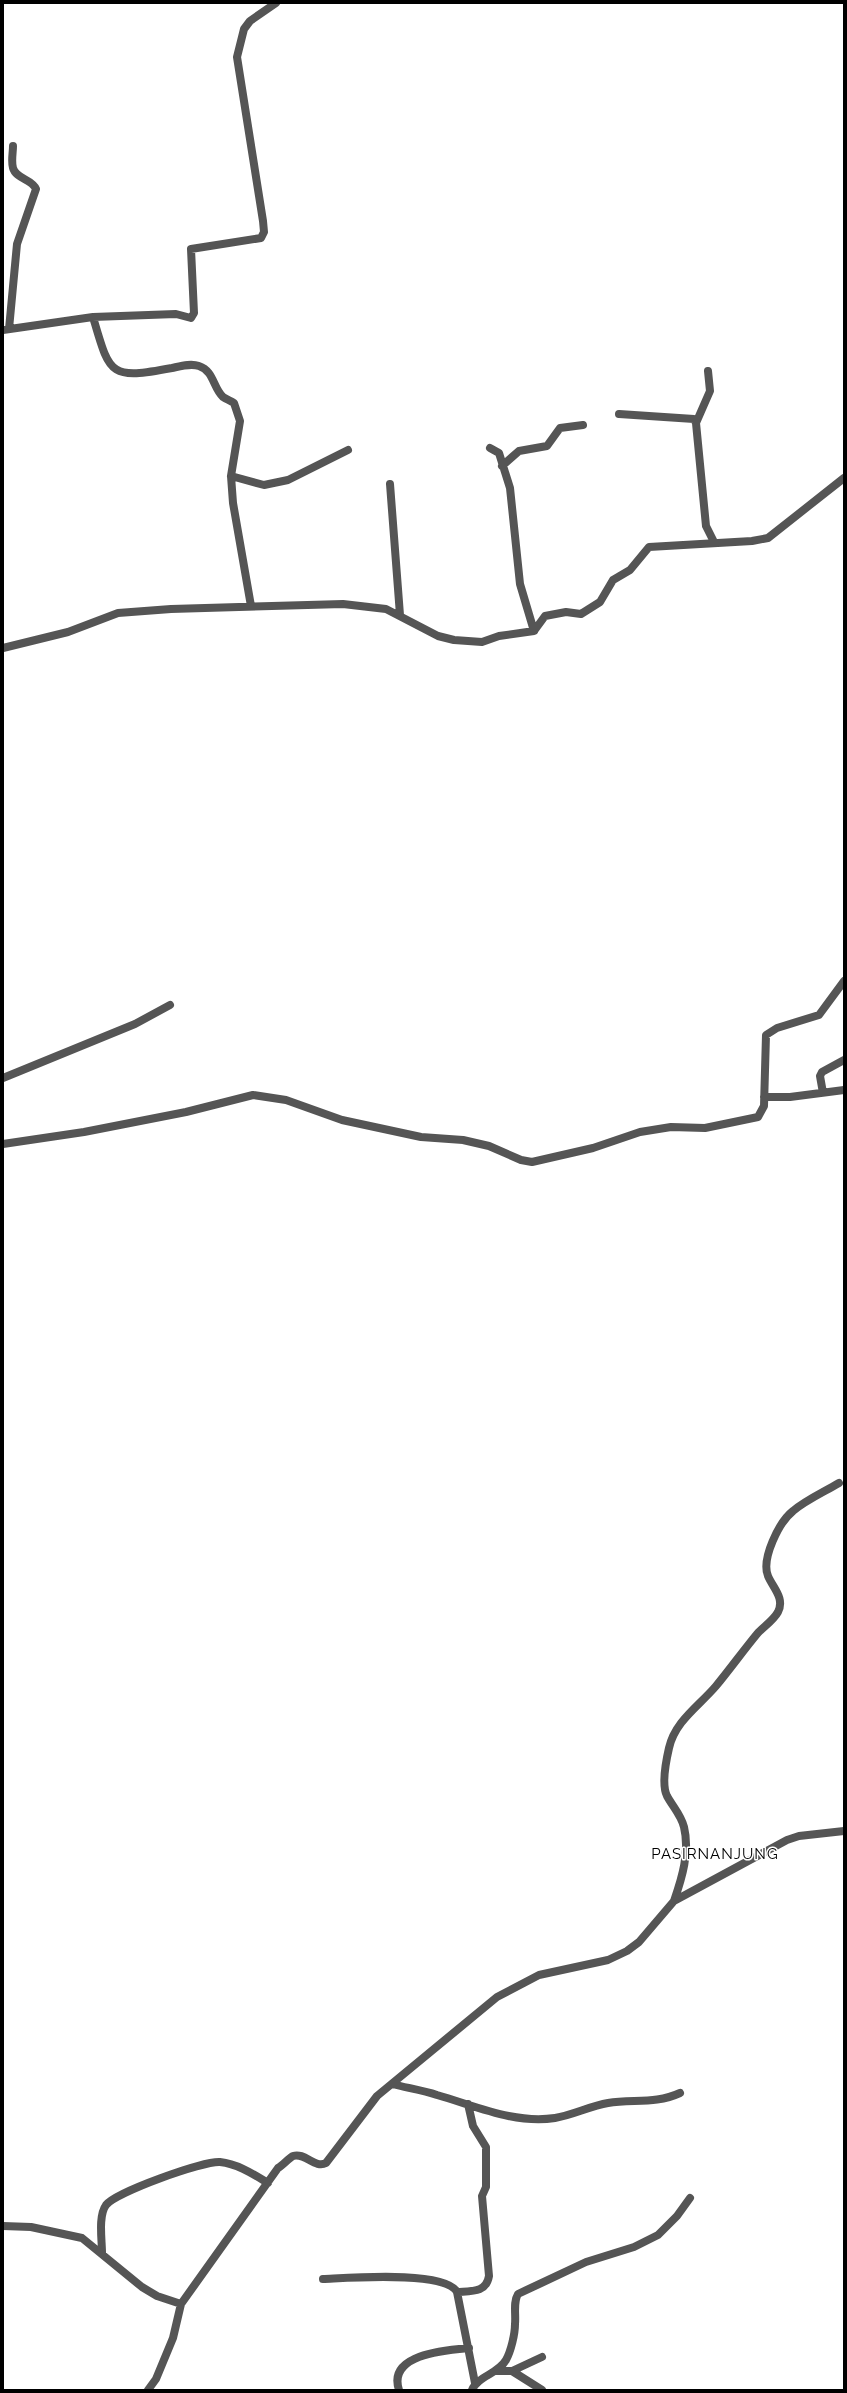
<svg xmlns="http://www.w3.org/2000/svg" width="847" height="2393" font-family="Raleway,sans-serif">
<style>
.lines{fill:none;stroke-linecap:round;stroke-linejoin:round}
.minor{stroke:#555;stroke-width:8}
.labels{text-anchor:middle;stroke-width:3;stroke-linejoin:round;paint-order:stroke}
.quarter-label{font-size:15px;letter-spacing:1px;fill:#000;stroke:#fff}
</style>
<rect width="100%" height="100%" fill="#fff"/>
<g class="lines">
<path class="minor" d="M 93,317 C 110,375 109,380 172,368 C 181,366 191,363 199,366 C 214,371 213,388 223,397 C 226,399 231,401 234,403 L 240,421 L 231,476 L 233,503 L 251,606
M 9,329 L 17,244 L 36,189 C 32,179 16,179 13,168 C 11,161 13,153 13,146
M 3,330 L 93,317 L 176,314 L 191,318 L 194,313 L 191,249 L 261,238 L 264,232 L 263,221 L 237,57 L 244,29 L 250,21 L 276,3
M 619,414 L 694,419 L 696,423 L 706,526 L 714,542
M 696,423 L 710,391 L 708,371
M 490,448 L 499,453 L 510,488 L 520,584 L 534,631
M 502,466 L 519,451 L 547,446 L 560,428 L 583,425
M 231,476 L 264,485 L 288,480 L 348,450
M 390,484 L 400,615
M 3,648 L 68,632 L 118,613 L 171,609 L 343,604 L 386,609 L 438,636 L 454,640 L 482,642 L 499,636 L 534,631 L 545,616 L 566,612 L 581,614 L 600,602 L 613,580 L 630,570 L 649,547 L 752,541 L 768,538 L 844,478
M 3,1078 L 135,1024 L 170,1005
M 823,1093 L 820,1076 L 822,1072 L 844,1060
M 764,1097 L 790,1097 L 844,1090
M 3,1144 L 84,1132 L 186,1112 L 253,1095 L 286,1100 L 342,1120 L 421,1137 L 463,1140 L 489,1146 L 521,1160 L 532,1162 L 593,1148 L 640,1132 L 671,1127 L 705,1128 L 758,1117 L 764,1106 L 766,1035 L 777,1028 L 819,1015 L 844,981
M 674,1901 C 682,1878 690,1852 684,1827 C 681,1815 673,1807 667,1796 C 661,1784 666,1761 669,1748 C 675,1721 699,1706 716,1686 C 730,1669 743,1651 757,1634 C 763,1627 773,1621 778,1612 C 785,1598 773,1588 768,1576 C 761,1559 779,1522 793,1511 C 806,1500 824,1492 839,1483
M 392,2084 C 407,2088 422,2090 437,2095 C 476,2106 514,2124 555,2118 C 573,2115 590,2106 608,2103 C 633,2099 656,2104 680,2093
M 3,2226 L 31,2227 L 82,2238 L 142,2287 L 157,2296 L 181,2304
M 102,2253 C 102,2240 98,2216 106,2205 C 116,2192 203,2161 220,2162 C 238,2164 253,2174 268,2183
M 323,2279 C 348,2278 445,2270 457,2292 L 475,2383
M 457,2292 C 472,2291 486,2293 489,2276 L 482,2196 L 486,2187 L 486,2147 L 473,2126 L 468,2104
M 497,2371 L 512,2371 L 542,2390
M 512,2371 L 542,2357
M 148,2390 L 156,2379 L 173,2338 L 181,2304 L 278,2168 C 283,2165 288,2159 293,2156 C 305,2152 315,2169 326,2163 L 377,2096 L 497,1997 L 539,1975 L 608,1960 L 627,1951 L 639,1942 L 674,1901 L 787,1840 L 799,1836 L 844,1831
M 399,2390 C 387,2354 446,2350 469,2348
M 472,2390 C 478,2376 498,2374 506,2360 C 511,2351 515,2334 515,2324 C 516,2314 513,2302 518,2294 L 586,2262 L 634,2247 L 658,2235 L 677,2216 L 690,2198"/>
</g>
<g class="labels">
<g class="quarter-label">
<text x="715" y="1859">PASIRNANJUNG</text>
</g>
</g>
<rect width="847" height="2393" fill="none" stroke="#000000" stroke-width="8"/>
</svg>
